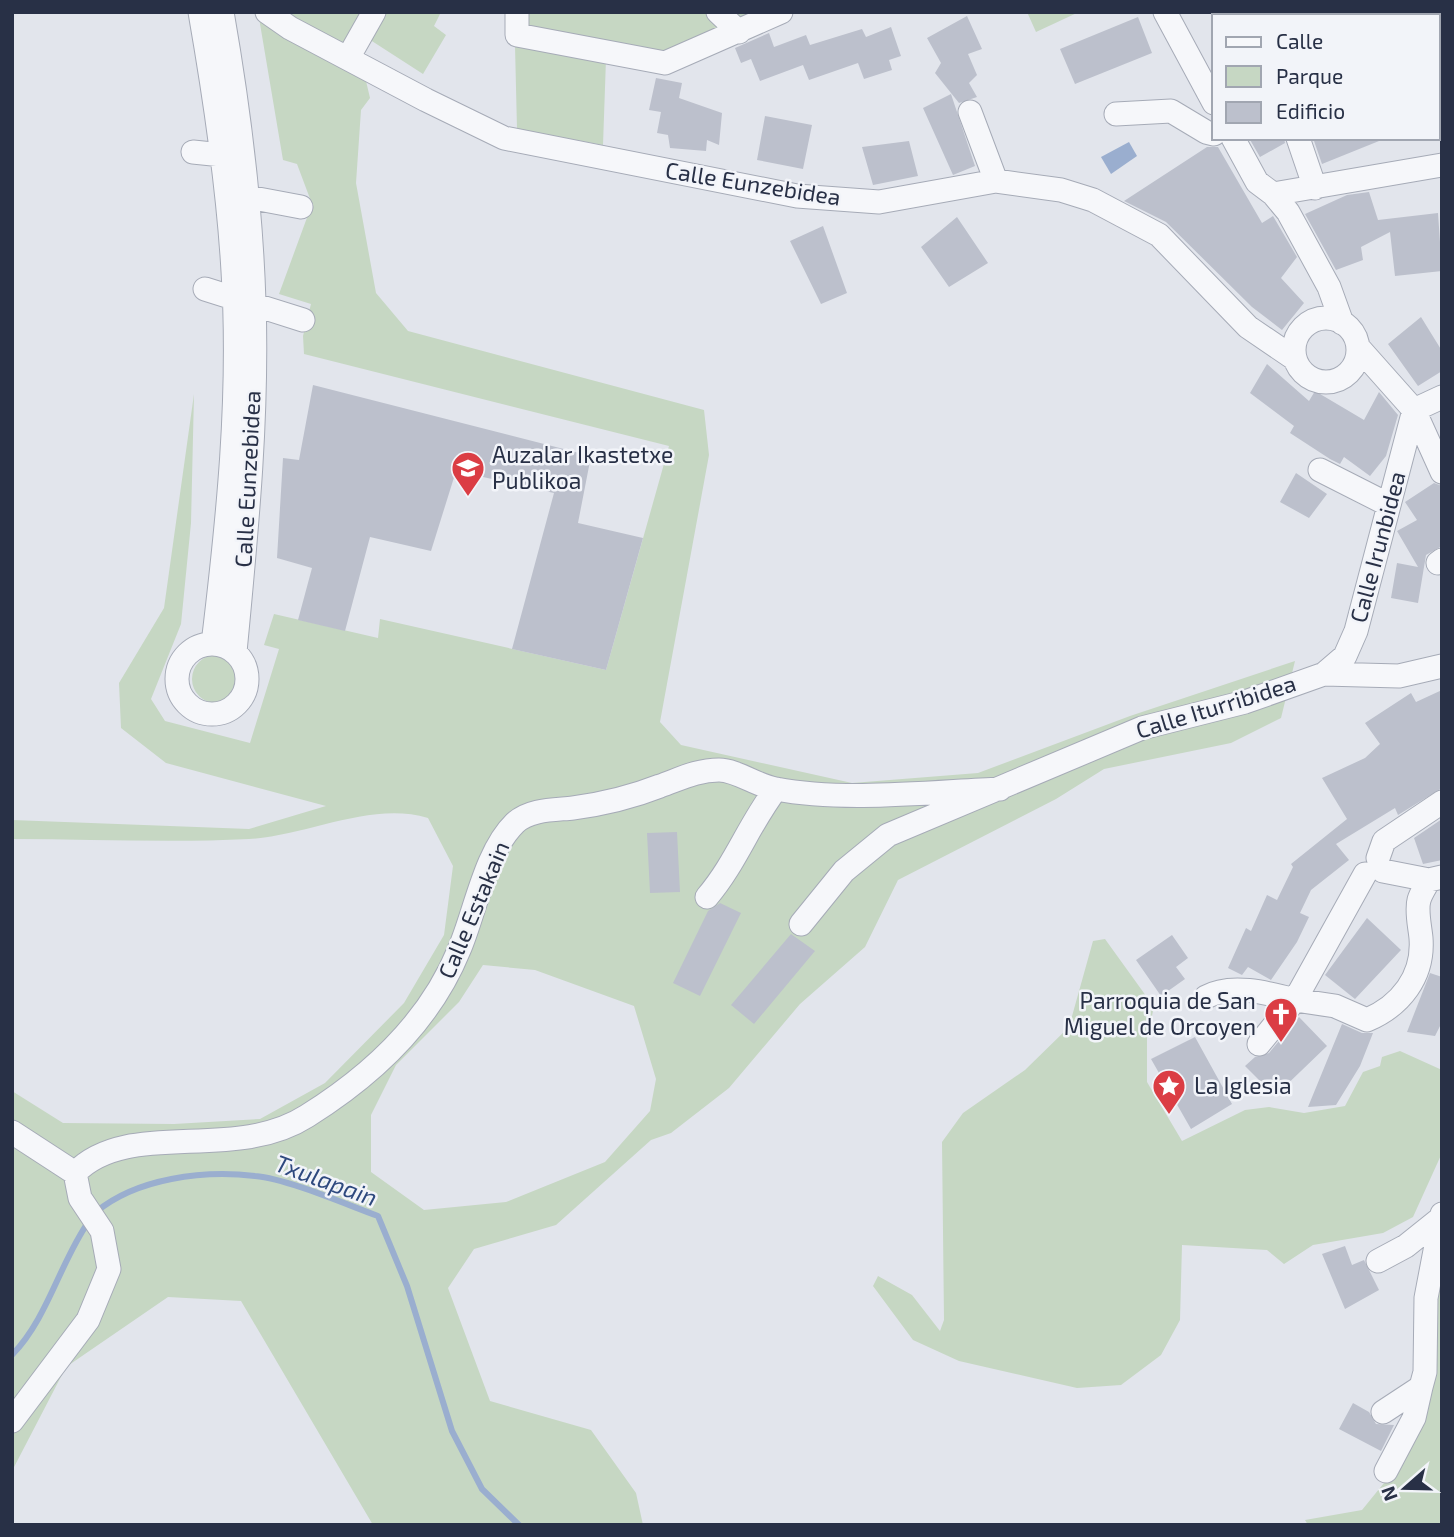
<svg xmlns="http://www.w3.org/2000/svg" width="1454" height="1537" font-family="'Exo 2',sans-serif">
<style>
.green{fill:#c6d7c3;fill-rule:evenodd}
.water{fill:#9aaecf}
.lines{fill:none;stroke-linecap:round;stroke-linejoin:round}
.stream{stroke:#9aaecf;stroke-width:6}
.building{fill:#bcc0cc}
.minor-casing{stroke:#a6abb7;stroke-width:25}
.minor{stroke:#f6f7fa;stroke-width:23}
.labels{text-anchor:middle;stroke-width:5;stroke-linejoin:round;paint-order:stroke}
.street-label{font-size:23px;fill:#283046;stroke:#f2f4f9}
.poi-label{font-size:23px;fill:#283046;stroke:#f2f4f9;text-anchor:start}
.water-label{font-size:24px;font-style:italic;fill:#2e497e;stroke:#f2f4f9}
</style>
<rect width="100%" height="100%" fill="#e2e5ec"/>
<path class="green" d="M 258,12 L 362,64 L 370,98 L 361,110 L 356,183 L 376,293 L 408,331 L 704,410 L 709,455 L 660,722 L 681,745 L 852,783 L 978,773 L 1130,716 L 1295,661 L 1281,718 L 1231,743 L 1104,769 L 1056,799 L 898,880 L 865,947 L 800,1004 L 729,1088 L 671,1133 L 651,1140 L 556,1225 L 474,1249 L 448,1288 L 490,1401 L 591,1430 L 636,1493 L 643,1525 L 373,1525 L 241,1301 L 168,1297 L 66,1367 L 12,1471 L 12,1134 L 89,1200 L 12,1132 L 12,1091 L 63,1123 L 174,1124 L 260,1119 L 325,1083 L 404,1003 L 444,935 L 453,866 L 428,818 C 370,801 308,836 249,839 C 171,843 91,839 12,839 L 12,820 L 249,829 L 326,806 L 166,763 L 121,728 L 119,683 L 164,608 L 194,394 L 191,523 L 181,624 L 151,699 L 165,721 L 250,743 L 279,649 L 264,645 L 274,614 L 378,638 L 380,619 L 606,670 L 669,446 L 304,354 L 303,336 L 311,304 L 279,294 L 312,204 L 297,164 L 283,160 ZM 483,965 L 535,970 L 634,1006 L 656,1079 L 650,1111 L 605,1162 L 506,1202 L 424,1210 L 371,1172 L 371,1115 L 396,1065 L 459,1002 Z
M 283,12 L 367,12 L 347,45 Z
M 374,12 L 441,12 L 434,26 L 446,35 L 423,74 L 361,34 Z
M 525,12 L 775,12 L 746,25 L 755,37 L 672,70 L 606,59 L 603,145 L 517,129 L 515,46 L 525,26 Z
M 1027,12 L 1079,12 L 1036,32 Z
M192 679a24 24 0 1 1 48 0a24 24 0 1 1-48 0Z
M 1105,939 L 1154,1007 L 1147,1037 L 1147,1082 L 1182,1141 L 1245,1110 L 1269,1107 L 1304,1113 L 1345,1106 L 1363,1072 L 1380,1066 L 1382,1057 L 1400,1051 L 1442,1070 L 1442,1153 L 1413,1217 L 1383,1233 L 1313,1245 L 1284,1264 L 1267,1250 L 1182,1245 L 1180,1320 L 1161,1355 L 1121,1385 L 1077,1388 L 959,1361 L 913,1340 L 873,1286 L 878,1276 L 912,1295 L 940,1331 L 944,1320 L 942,1142 L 963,1113 L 1025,1070 L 1069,1027 L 1093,941 Z
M 1442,1255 L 1442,1525 L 1308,1525 L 1305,1520 L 1362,1510 L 1397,1467 Z"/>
<path class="water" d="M 1129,142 L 1137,156 L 1111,174 L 1101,157 Z"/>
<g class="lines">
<path class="stream" d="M 96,1212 C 137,1178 203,1170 255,1176 C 288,1179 345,1204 378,1216 L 407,1286 L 452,1431 L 482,1489 L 519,1525
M 12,1355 C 48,1318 60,1262 89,1221"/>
</g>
<path class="building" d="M 967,16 L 982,49 L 968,54 L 977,75 L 969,83 L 977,97 L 959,103 L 935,73 L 941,63 L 927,38 Z
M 1138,17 L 1152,53 L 1075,84 L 1060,49 Z
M 891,27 L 901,56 L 889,60 L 892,70 L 864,79 L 858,63 L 809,80 L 803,65 L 760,81 L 751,59 L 741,63 L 735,48 L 769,33 L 774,47 L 806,35 L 810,45 L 862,29 L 866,37 Z
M 656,78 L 682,83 L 679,98 L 722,113 L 719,145 L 707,140 L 706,151 L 670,148 L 668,135 L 657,133 L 661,112 L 649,110 Z
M 951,94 L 975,166 L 953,175 L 923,108 Z
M 765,116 L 812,125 L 803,169 L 757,160 Z
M 1249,138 L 1284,138 L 1285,143 L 1260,157 Z
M 1313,138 L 1384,138 L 1384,139 L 1322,164 Z
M 909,141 L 918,176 L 873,185 L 862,147 Z
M 1207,147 L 1218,147 L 1262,223 L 1273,216 L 1297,257 L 1281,278 L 1304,303 L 1282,330 L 1252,307 L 1166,222 L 1124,201 Z
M 1369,192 L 1378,220 L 1438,213 L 1442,271 L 1395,276 L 1390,232 L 1361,247 L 1363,260 L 1336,270 L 1305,214 L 1347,195 Z
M 957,217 L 988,263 L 949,287 L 921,247 Z
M 823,226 L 847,293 L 821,304 L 790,241 Z
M 1421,317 L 1442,351 L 1442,371 L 1418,386 L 1388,344 Z
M 1267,364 L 1309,401 L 1315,391 L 1364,420 L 1379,392 L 1398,415 L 1386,456 L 1370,476 L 1344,457 L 1340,464 L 1330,459 L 1290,433 L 1294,426 L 1250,393 Z
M 313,385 L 591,456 L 578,523 L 643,538 L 606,670 L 512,649 L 554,493 L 456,471 L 431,551 L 370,537 L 345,631 L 298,620 L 312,568 L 277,558 L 283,458 L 299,460 Z
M 1296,473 L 1327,494 L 1309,518 L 1280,502 Z
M 1434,483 L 1442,486 L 1442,546 L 1426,555 L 1418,603 L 1391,598 L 1397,563 L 1418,567 L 1397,531 L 1417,520 L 1405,502 Z
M 1442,690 L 1442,788 L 1398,815 L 1395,808 L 1336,844 L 1349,860 L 1311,890 L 1300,913 L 1309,917 L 1297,942 L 1271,980 L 1248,967 L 1242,975 L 1228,968 L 1246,928 L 1251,931 L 1267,895 L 1277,900 L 1293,867 L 1291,864 L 1347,819 L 1322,778 L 1365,758 L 1380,744 L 1365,723 L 1411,693 L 1416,702 Z
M 1442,819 L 1442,860 L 1423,864 L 1414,838 Z
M 677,832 L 680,892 L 650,893 L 647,833 Z
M 720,903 L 741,913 L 700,996 L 673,983 L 708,911 Z
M 1367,918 L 1401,950 L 1355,999 L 1325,975 Z
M 791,934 L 815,951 L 754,1024 L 731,1005 Z
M 1172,935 L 1188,958 L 1176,967 L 1185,979 L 1161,996 L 1136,960 Z
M 1430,973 L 1442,977 L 1442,1022 L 1435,1036 L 1407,1032 Z
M 1299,1017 L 1327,1046 L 1275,1096 L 1245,1066 L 1255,1057 L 1269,1053 Z
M 1342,1024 L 1362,1033 L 1373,1033 L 1360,1066 L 1336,1105 L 1308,1107 Z
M 1195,1037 L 1232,1104 L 1191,1129 L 1151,1059 Z
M 1345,1246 L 1352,1265 L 1364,1260 L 1379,1290 L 1345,1309 L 1322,1254 Z
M 1353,1403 L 1369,1412 L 1376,1424 L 1394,1425 L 1381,1451 L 1339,1429 Z"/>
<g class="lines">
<defs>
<path id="minor" d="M 200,12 C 215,98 228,184 233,271 C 241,396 228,520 213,644
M 222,12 C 239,109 251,205 254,302 C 258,419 246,536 235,652
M 267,12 L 290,28 L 426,100 L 504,138 L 797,196 L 879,202 L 996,181 L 1061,190 L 1093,200 L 1159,235 L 1248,327 L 1295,359
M 517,12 L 517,35 L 665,63 L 781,12
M 718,12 L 739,32
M 1165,12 L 1214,103
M 1432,12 L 1433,16
M 1438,50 L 1442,73
M 348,58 L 374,12
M 970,112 L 996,181
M 1116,114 L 1171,111 L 1206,132 L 1214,134
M 1233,138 L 1257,182 L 1273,194 L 1288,212 L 1329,287 L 1342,323
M 1298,138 L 1315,188
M 193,152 L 222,155
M 1273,194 L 1442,165
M 248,197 L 301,207
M 205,289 L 303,320
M1294 350a32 32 0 1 1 64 0a32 32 0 1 1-64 0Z
M 1442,397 L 1414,410 L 1442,472
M 1320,470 L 1389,505
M 1438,563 L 1442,560
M177 679a35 35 0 1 1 70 0a35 35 0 1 1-70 0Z
M 1324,674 L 1345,656 L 1356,631 L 1414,410 L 1358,347
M 1378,858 L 1384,841 L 1442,802
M 1383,871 L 1429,880
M 707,897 C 736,863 749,824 776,789
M 801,924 L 844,871 L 888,835 L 1142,728 L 1245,702 L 1324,674 L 1399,676 L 1442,666
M 1206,997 C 1231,983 1268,993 1295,1000 L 1365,874
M 1259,1044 L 1295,1000 L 1335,1006 L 1367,1020 C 1400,1006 1424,977 1421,938 C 1420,927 1416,911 1419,900 C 1421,893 1426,886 1429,880 L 1442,877
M 12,1132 L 75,1173
M 1378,1261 L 1406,1246 L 1441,1218
M 1383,1412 L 1421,1387 L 1425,1372 L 1426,1298 L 1442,1214
M 12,1421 L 88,1320 L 109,1269 L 102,1231 L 80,1198 L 75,1173 C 128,1118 234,1163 307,1116 C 371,1076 430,1021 459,950 C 475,913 485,852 515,823 C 530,809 555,810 573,808 C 603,804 632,797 660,786 C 680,779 697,770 719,770 C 737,770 757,786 776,789 C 843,802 931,792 1000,789
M 1386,1471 L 1414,1418 L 1421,1387"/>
</defs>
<use href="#minor" class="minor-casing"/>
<use href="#minor" class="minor"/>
</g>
<defs>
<symbol id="school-pin" viewBox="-11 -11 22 30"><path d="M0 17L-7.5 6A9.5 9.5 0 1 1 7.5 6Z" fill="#db3d44" stroke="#f2f4f9"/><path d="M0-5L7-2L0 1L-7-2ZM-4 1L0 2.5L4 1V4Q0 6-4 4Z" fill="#fff"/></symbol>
<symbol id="church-pin" viewBox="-11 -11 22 30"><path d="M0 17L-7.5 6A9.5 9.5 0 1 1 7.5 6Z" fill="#db3d44" stroke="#f2f4f9"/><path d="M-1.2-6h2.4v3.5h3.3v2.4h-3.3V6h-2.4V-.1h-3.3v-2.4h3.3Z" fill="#fff"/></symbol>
<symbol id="sight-pin" viewBox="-11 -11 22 30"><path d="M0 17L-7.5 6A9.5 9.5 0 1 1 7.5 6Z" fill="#db3d44" stroke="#f2f4f9"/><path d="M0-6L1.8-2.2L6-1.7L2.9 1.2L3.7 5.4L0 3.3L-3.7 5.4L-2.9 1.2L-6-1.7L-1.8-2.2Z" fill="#fff"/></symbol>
</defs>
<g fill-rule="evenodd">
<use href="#school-pin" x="449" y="449" width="38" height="52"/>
<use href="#church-pin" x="1262" y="995" width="38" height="52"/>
<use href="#sight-pin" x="1150" y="1067" width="38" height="52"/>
</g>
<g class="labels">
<g class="street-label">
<text transform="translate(753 184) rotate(9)" y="8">Calle Eunzebidea</text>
<text transform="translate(248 479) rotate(-87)" y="8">Calle Eunzebidea</text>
<text transform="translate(1378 547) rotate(-75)" y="8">Calle Irunbidea</text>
<text transform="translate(1216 707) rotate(-17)" y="8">Calle Iturribidea</text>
<text transform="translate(474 910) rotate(-67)" y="8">Calle Estakain</text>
</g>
<g class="poi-label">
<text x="492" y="463">Auzalar Ikastetxe<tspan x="492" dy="26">Publikoa</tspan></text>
<text x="1256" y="1009" text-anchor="end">Parroquia de San<tspan x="1256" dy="26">Miguel de Orcoyen</tspan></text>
<text x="1194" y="1094">La Iglesia</text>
</g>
<g class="water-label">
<text transform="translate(326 1181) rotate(20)" y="8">Txulapain</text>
</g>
</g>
<rect width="1454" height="1537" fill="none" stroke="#283046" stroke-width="28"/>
<rect x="1212" y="14" width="228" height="126" fill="#f2f4f9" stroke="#a1a6b1" stroke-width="2"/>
<rect x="1226" y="37" width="35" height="10" fill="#f6f7fa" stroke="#a1a6b1" stroke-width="2"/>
<text x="1276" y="49" font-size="21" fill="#283046">Calle</text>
<rect x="1226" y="66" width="35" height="21" fill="#c6d7c3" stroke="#a1a6b1" stroke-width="2"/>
<text x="1276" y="84" font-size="21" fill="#283046">Parque</text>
<rect x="1226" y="102" width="35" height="21" fill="#bcc0cc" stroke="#a1a6b1" stroke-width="2"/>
<text x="1276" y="119" font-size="21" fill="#283046">Edificio</text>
<g transform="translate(1405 1488) rotate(250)" stroke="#f2f4f9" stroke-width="5" paint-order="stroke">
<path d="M0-5L12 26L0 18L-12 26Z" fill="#283046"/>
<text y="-10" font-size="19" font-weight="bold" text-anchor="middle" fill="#283046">N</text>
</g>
</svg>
